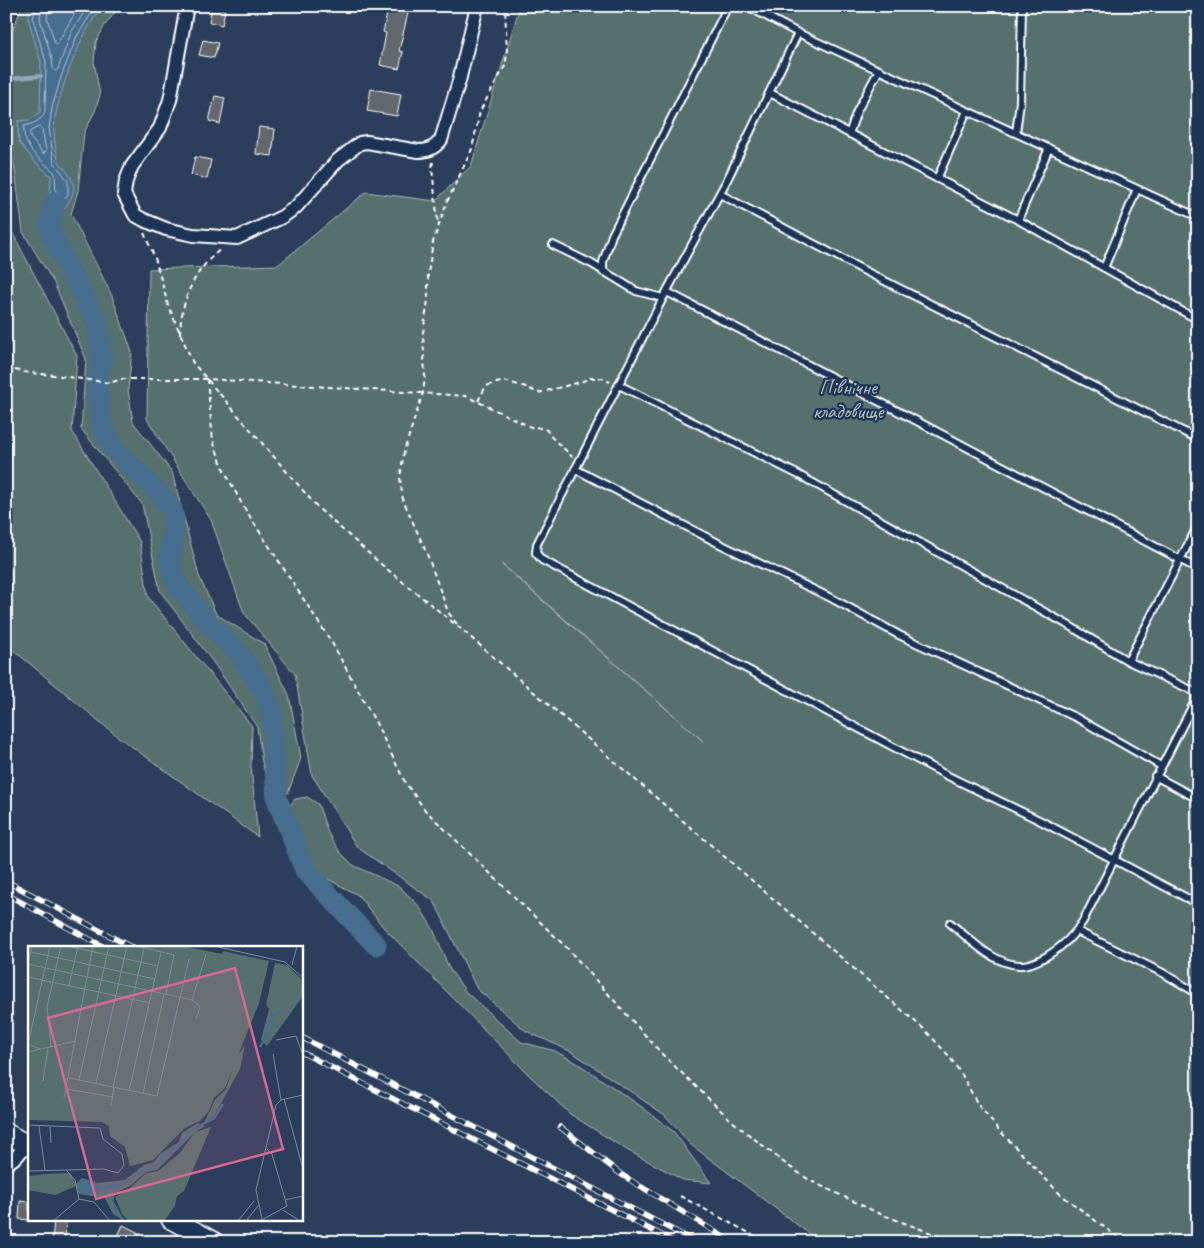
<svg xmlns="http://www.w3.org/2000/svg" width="1204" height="1248" font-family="Caveat,sans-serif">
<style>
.green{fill:#56706e;stroke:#aab8b6;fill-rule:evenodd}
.water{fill:#476d8f;stroke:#91a7bc}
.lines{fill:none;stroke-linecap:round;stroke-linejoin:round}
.shore{stroke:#b5c5d2;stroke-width:1}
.stream{stroke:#91a7bc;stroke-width:4}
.river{stroke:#476d8f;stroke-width:21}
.building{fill:#63676e;stroke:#fff}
.lane-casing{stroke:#fff;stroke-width:10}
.street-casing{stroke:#fff;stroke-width:16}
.secondary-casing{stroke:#fff;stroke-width:22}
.path{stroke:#fff;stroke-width:2;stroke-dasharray:5 4;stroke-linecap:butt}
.lane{stroke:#1d3557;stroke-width:6}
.street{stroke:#1d3557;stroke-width:12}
.secondary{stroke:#1d3557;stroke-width:19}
.rail-casing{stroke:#fff;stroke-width:5.5}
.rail{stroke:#1d3557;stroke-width:4;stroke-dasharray:11;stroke-linecap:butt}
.labels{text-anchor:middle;stroke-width:4.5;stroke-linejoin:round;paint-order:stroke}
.park-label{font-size:21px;fill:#b3bfbe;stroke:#1d3557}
.inset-river{fill:none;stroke:#476d8f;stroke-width:2.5}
.inset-road{fill:none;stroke:#808c9d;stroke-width:1}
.view{fill:#d76994;fill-opacity:0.15;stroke:#d76994;stroke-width:2.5}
.inset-edge{fill:none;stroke:#fff;stroke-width:2.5}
</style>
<rect width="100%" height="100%" fill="#2b3f5c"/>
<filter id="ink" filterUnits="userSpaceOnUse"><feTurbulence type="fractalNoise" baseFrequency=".02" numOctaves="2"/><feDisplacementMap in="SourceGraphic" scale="10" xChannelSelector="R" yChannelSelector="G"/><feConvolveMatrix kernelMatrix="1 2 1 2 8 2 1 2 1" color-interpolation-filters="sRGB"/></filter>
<g filter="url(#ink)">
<path class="green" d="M 22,6 L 120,6 L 105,25 L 96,42 L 94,62 L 100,95 L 95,111 L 84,133 L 78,191 L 71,214 L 112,296 L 132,352 L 128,389 L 133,422 L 172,472 L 199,576 L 216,614 L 264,644 L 289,695 L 301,758 L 288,793 L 271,795 L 262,762 L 257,727 L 213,662 L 160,591 L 142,504 L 81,429 L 86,359 L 54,283 L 23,232 L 15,171 L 6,126 L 6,40 L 11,35 Z
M 520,6 L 1198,6 L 1198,1242 L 820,1242 L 690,1144 L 665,1115 L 572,1052 L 526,1031 L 477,989 L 434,901 L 357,847 L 312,775 L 295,674 L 244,613 L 211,520 L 147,419 L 149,269 L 278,265 L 366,192 L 435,201 L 471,166 ZM 502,564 L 703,741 L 502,565 Z
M 6,216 L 11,230 L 77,356 L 72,431 L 140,542 L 148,597 L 252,726 L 251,767 L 258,837 L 117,736 L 6,644 Z
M 307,797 L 318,804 L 328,833 L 340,852 L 353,865 L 400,887 L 419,906 L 433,929 L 449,968 L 466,992 L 521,1042 L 555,1051 L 577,1063 L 642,1107 L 674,1132 L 711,1183 L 683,1180 L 627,1150 L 570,1114 L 529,1075 L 384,928 L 358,895 L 318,874 L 290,823 L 286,810 L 295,799 Z"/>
<path class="water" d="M 31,6 L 103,6 C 82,28 55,99 54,129 C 54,138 56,151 58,159 C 60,164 64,168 67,172 C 78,186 74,195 64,209 L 50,198 L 51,176 L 34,161 L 19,142 L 18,121 L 30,120 L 40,112 L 41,62 L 28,18 Z"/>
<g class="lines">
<path class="shore" d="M 36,6 L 33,19 L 46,62 L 45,112 C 42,121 32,124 24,126 C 22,149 41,159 55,173 L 56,195 L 62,201 L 68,194 L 68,181 L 54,162 L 49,128 L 52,108 L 61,77 L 77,36 L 96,6
M 42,6 L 40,19 L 52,59 L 53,69 L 55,71 L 58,69 L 71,33 L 88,6
M 49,6 L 47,18 L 55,43 L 57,44 L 79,6
M 39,127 L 42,129 L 46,151 L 43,154 L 30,137 L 30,132 Z"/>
<path class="stream" d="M 6,79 L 41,76"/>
<path class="river" d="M 55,202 L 50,222 L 51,234 L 97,323 L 102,359 L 97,384 L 101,422 L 113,448 L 154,488 L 172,509 L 174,521 L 170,557 L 173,575 L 179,587 L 207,622 L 238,652 L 263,689 L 271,709 L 277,799 L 305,870 L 376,945"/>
</g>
<path class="building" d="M 212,7 L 225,10 L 222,25 L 209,22 Z
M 388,9 L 408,13 L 399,51 L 403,52 L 399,69 L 380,65 L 386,33 L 383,32 Z
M 203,40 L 218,43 L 214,58 L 199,55 Z
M 371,89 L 401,94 L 397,116 L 367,111 Z
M 215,96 L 225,98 L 220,124 L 209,121 Z
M 259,127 L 275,129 L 272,156 L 256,154 Z
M 195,157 L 211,160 L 207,179 L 191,175 Z
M 20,1201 L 29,1202 L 29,1220 L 19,1219 Z
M 54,1219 L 66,1219 L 65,1242 L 52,1242 Z
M 123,1225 L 143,1235 L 140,1242 L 115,1242 Z"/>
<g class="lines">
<defs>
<path id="lane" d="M 747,6 L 798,33 L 1198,217
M 1187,6 L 1198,8
M 798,33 L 727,180 L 663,298 L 537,544 L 536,553 L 542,560 L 948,776 L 1039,820 L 1198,904
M 770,93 L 1018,220 L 1198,320
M 1016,133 L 1020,102 L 1022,6
M 849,134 L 857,111 L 879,70
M 937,179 L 967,111
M 720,194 L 865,271 L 1198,439
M 1018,220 L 1049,148
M 553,245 L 592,264 L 636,291 L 663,298
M 1104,268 L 1137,189
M 603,272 L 603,262 L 612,235 L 728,6
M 667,292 L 913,419 L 1198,569
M 619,385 L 799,475 L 1068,625 L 1128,661 L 1191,690 L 1198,696
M 575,469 L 720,544 L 833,599 L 899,635 L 1077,718 L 1161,766
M 1128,661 L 1198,525
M 1155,776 L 1198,799
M 950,923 C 970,939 995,966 1022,965 C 1031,965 1040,960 1047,956 C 1062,947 1074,936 1083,921 L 1198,695
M 1077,931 L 1163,973 L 1198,994"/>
<path id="street" d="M 187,6 L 170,100 L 160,128 L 132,166 L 126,181 L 124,194 L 135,215 L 144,220 L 166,229 L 193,235 L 237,238 L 282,217 L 296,207 L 338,160 L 360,143 L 367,142 L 418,151 C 429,151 434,148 441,140 L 459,81 L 477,6
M 6,1164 L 17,1156 L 26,1145"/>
<path id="secondary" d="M 6,1133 L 29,1146
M 171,1219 L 214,1242"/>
</defs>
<use href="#lane" class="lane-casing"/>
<use href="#street" class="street-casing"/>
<use href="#secondary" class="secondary-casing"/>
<path class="path" d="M 433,162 L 432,168 L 438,224
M 144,233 L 155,258 L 168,305 L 193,363 L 319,509 L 382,565 L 461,629 L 925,1030 L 949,1056 L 962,1075 L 978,1105 L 998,1129 L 1060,1194 L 1124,1242
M 180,334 C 181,300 194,270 221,249
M 6,368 L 29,373 L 54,375 L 110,383 L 121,379 L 207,379 L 466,396 L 533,428 L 536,427 L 547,430 C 552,441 564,447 572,457
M 207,379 L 213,441 L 224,470 L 243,506 L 332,643 L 376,723 L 405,782 L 425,810 L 568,949 L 663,1055 L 732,1121 L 787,1165 L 811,1181 L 878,1213 L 955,1242
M 478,401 L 486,386 L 504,381 L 526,387 L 538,393 L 581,382 L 590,378 L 602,378 L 610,382
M 457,624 L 448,612 L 427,554 L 403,500 L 400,478 L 404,451 L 423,393 L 425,377 L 423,333 L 428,300 L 428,274 L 433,242 L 447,202 L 472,149 L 480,111 L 505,66 L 507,54 L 505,6
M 680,1196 L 766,1242"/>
<use href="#lane" class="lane"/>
<use href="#street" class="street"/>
<use href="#secondary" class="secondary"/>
<defs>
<path id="rail" d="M 6,881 L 131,947
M 6,894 L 104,947
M 301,1037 L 696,1242
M 301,1052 L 675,1242
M 560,1127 L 622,1175 L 732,1242"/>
</defs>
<use href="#rail" class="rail-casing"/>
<use href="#rail" class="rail"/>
</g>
</g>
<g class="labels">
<g class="park-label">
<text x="848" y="394">Північне<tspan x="848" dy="24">кладовище</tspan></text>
</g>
</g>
<g transform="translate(28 946)">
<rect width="275" height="275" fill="#2b3f5c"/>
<path d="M 0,0 L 155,0 L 194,8 L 195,5 L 241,15 L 231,57 L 197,142 L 186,152 L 181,165 L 172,175 L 157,182 L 125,214 L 102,220 L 97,201 L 82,190 L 81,180 L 74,176 L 0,174 ZM 247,17 L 259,19 L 273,33 L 275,50 L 239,100 L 233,94 L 241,63 L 238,59 ZM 217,99 L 212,123 L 186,170 L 176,177 L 187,154 L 198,143 L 208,112 ZM 170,177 L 177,180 L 167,186 L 183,181 L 156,245 L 149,250 L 147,260 L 136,275 L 101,275 L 94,268 L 87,251 L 102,242 L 118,227 L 130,225 L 152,207 L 166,187 L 129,224 L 118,226 L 102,240 L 87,247 L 85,256 L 97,275 L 85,268 L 77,252 L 51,248 L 48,240 L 27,249 L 0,244 L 0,230 L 18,228 L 42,227 L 48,238 L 54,232 L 70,237 L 97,234 L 116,219 L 126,216 L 132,208 L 151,196 L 154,187 Z" fill="#56706e"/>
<path d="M 56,234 L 77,240 L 97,235 L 89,244 L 83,242 L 60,248 L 52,245 L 50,239 Z" fill="#476d8f"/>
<path class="inset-river" d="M 232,101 L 243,81 L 244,71 L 254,65M 96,237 L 113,225 L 127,221 L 138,207 L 149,203 L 161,186 L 186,172 L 195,158M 78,244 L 95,275"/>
<path class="inset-road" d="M 39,0 L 130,20M 109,0 L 146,9 L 138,48M 186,0 L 257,16 L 275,32M 3,6 L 127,33M 0,18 L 164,54 L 172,61 L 168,73M 0,18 L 4,0M 264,19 L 269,0M 0,31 L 122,57M 41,39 L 50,0M 164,54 L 178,8M 248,94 L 268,90 L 275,109M 23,100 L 19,61 L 33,0M 12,103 L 0,98 L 22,0M 0,106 L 47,95M 245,108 L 253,154M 41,132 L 129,150 L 161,13M 51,134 L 81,0M 15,135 L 20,102M 68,137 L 99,0M 85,141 L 116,2M 38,143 L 85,151M 101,145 L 133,6M 115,148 L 136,48M 36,152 L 65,0M 256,153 L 275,223M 83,160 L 86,141M 0,179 L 72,182 L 75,193 L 94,208 L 96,219 L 90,227 L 76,223 L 0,225M 11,180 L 17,224M 22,181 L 23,197M 39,225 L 47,234 L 51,253M 51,253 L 66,256 L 82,275M 257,254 L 275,250M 255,264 L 272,275M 234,273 L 228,244 L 248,159 L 253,154 L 275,149M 25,275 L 51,253M 210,275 L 226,255M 218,275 L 230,260M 232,275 L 259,260 L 244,208 L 239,203"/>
<path class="view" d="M 207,22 L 255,203 L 68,253 L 20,72 Z"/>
<rect width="275" height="275" class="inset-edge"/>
</g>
<rect width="1204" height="1248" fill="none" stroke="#1d3557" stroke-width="25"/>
<rect x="12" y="12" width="1179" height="1223" fill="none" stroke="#fff" stroke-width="2" filter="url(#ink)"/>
</svg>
